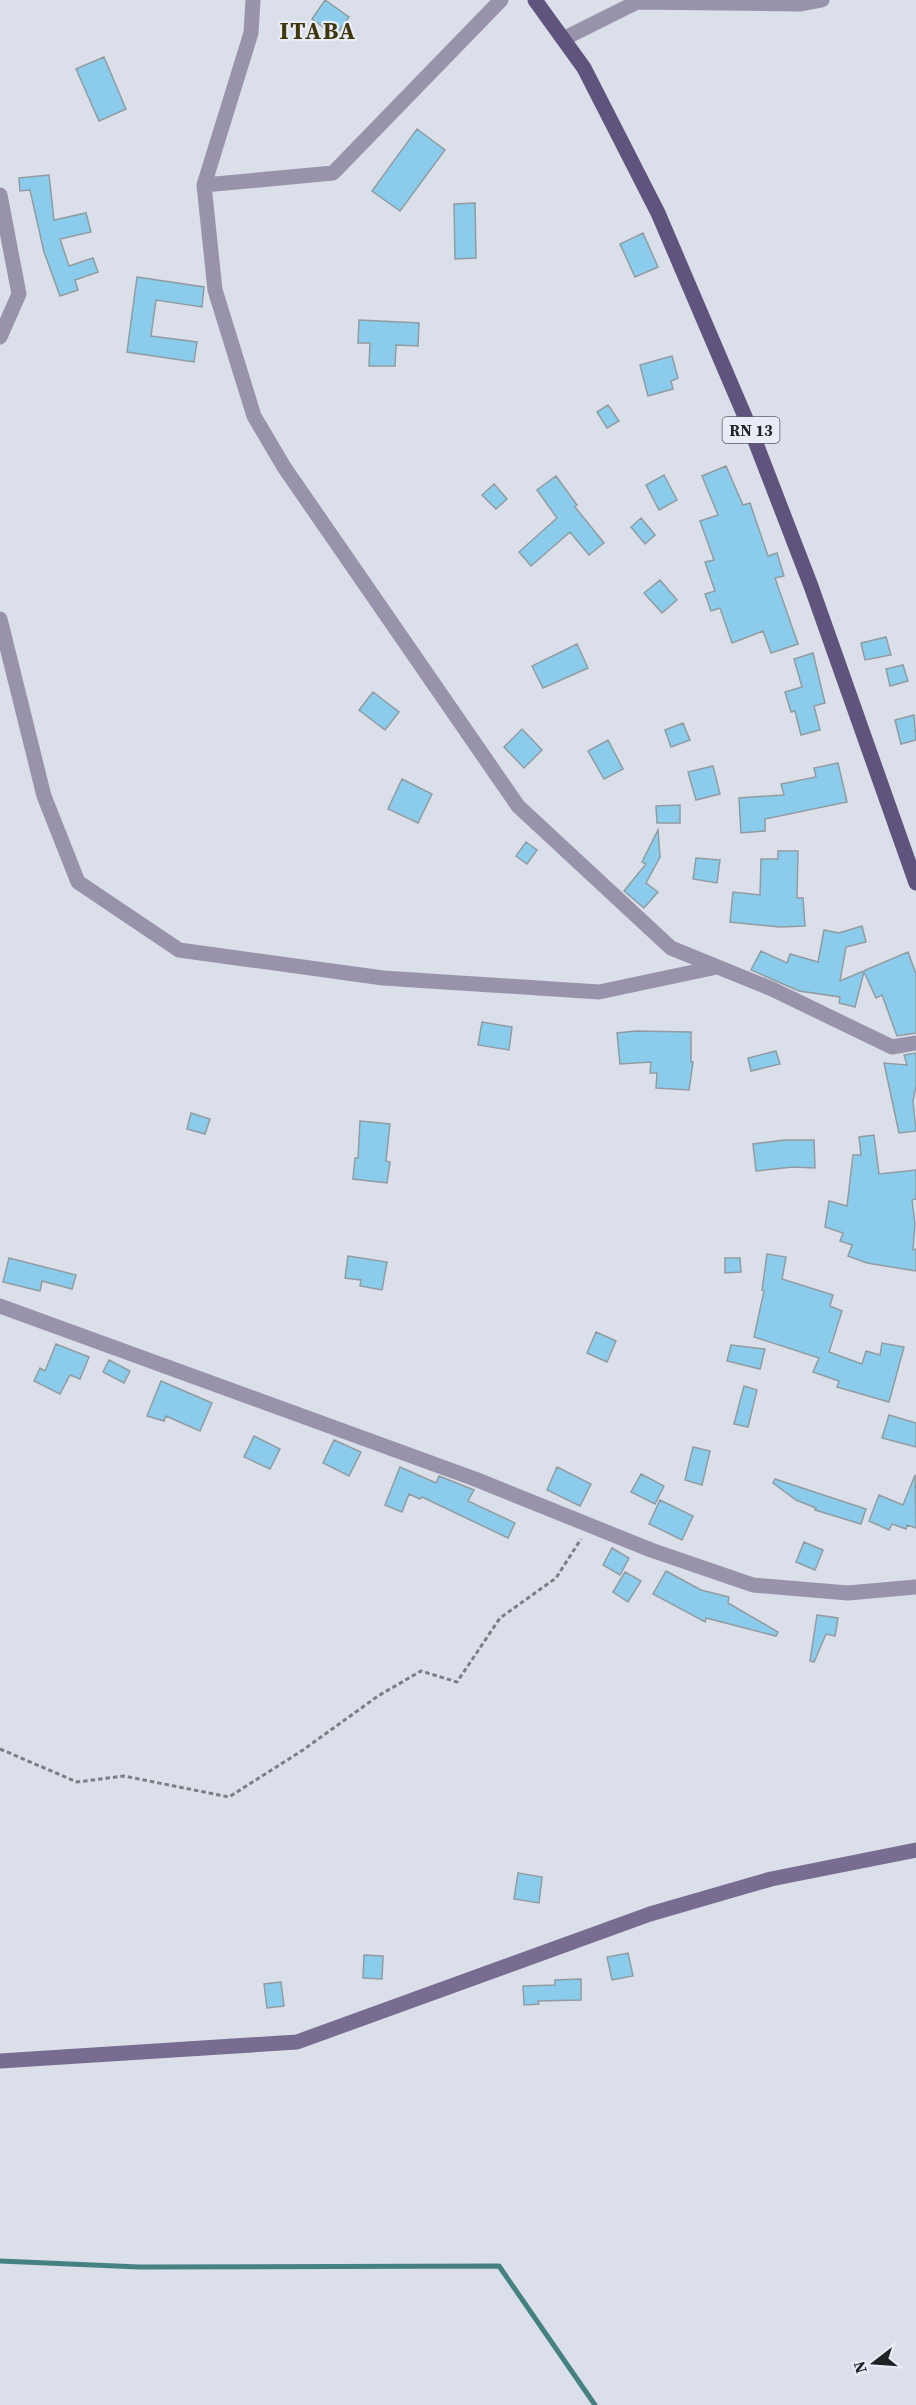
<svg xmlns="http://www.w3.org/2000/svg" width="916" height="2405" font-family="'Source Serif 4',serif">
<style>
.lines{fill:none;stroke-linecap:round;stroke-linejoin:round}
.stream{stroke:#468182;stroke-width:5}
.building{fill:#8bccec;stroke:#919ca1;stroke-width:1.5}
.path{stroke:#7b7f85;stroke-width:3;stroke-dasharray:4.5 3;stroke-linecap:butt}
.street{stroke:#9992ab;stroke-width:15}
.secondary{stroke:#786d90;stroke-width:15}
.primary{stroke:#60537d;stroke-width:15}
.labels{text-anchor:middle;stroke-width:4.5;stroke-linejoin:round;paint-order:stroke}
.shield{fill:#e7ecf6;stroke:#5c5f64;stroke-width:1.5}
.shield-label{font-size:16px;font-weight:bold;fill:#202225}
.district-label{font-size:24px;font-weight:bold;letter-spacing:1.5px;fill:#41360c;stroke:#e7ecf6}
</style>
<rect width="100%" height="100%" fill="#dadfe9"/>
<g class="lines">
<path class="stream" d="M 0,2261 L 139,2267 L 499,2266 L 595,2405"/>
</g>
<path class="building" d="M 325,0 L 349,17 L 336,36 L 312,19 Z
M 104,57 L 126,109 L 99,121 L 76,69 Z
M 417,129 L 445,150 L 400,211 L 372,191 Z
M 49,175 L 54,220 L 86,213 L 91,232 L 60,239 L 69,266 L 93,258 L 98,272 L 75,280 L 78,290 L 60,296 L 44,252 L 30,190 L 20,191 L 19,178 Z
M 475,203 L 476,258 L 455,259 L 454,204 Z
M 643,233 L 658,267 L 635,277 L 620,244 Z
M 137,277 L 204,287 L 202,307 L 156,300 L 151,336 L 197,342 L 194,362 L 127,352 Z
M 359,320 L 419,323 L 418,346 L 396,345 L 395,366 L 369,366 L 370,343 L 358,343 Z
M 672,356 L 678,378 L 671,381 L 673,389 L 648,396 L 640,365 Z
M 608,405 L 619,421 L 607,428 L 597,412 Z
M 726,466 L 743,505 L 750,503 L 768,556 L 777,553 L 784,576 L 775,578 L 798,644 L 771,653 L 763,631 L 732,643 L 720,608 L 711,611 L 705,594 L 715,591 L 705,562 L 714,560 L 700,521 L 718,515 L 702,476 Z
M 664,475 L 677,500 L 659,510 L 646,485 Z
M 556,476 L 577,505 L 575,507 L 604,543 L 589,555 L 570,532 L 531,566 L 519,552 L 557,518 L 537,490 Z
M 494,484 L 507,499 L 496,509 L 482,495 Z
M 641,518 L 655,535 L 645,544 L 631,527 Z
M 660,580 L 677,600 L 662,613 L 644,593 Z
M 886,637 L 891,655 L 865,660 L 861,643 Z
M 577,644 L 588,668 L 543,688 L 532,666 Z
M 813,653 L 825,703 L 814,706 L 820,730 L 801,735 L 795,711 L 791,712 L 785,692 L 802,687 L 794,659 Z
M 903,665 L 908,681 L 890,686 L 886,669 Z
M 373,692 L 399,712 L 385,730 L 359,710 Z
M 914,715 L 916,740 L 901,744 L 895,720 Z
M 683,723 L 690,740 L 671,747 L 665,730 Z
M 522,729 L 542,750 L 524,768 L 504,747 Z
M 608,740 L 623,769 L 604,779 L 588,751 Z
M 838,763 L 847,802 L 765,819 L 765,831 L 741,833 L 739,798 L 784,795 L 781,784 L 816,777 L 814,768 Z
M 713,766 L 720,794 L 696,800 L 688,772 Z
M 402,779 L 432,794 L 418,823 L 388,809 Z
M 680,805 L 680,823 L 657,823 L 656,806 Z
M 658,830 L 660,857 L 646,883 L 658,892 L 644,908 L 624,891 L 646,864 L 642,862 Z
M 526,842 L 537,850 L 527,864 L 516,856 Z
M 778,851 L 798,851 L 797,898 L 803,898 L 805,926 L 780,927 L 730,922 L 733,892 L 760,895 L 761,859 L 778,859 Z
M 696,858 L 720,860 L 717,883 L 693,879 Z
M 862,926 L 866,942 L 846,947 L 840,981 L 908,952 L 916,974 L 916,1033 L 897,1036 L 882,995 L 876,998 L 864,972 L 855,1007 L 839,1003 L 840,997 L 799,991 L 751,970 L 761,951 L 787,963 L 790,954 L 818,962 L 824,930 L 839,933 Z
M 482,1022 L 512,1027 L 509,1050 L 478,1045 Z
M 636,1031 L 691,1032 L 691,1062 L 693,1062 L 689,1090 L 656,1088 L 657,1073 L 650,1073 L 651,1062 L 620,1064 L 617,1033 Z
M 776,1051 L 780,1064 L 751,1071 L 748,1058 Z
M 916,1053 L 916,1086 L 913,1101 L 916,1131 L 899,1133 L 884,1063 L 907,1065 L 904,1055 Z
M 191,1113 L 210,1119 L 205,1134 L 187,1129 Z
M 360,1121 L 390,1124 L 386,1161 L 390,1162 L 387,1183 L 353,1179 L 355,1158 L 358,1158 Z
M 874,1135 L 879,1174 L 916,1170 L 916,1199 L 912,1200 L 915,1224 L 913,1250 L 916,1249 L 916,1271 L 867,1263 L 848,1256 L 852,1245 L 840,1241 L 843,1233 L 825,1227 L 829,1201 L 847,1206 L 853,1155 L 861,1155 L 859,1137 Z
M 785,1140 L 814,1140 L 815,1168 L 793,1167 L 756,1171 L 753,1144 Z
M 767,1254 L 786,1257 L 782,1279 L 833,1295 L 830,1306 L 842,1311 L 829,1352 L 862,1364 L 866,1351 L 880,1355 L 882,1343 L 904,1347 L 889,1402 L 837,1387 L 839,1381 L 813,1372 L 819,1358 L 754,1337 L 764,1291 L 762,1290 Z
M 348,1256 L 387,1262 L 382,1290 L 360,1286 L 361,1280 L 345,1278 Z
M 9,1258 L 76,1275 L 72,1289 L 42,1281 L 40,1291 L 3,1282 Z
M 725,1258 L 740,1258 L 741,1272 L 725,1273 Z
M 596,1332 L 616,1341 L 607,1362 L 587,1353 Z
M 56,1344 L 89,1357 L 80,1379 L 70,1375 L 60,1394 L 34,1381 L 40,1368 L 45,1371 Z
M 731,1345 L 765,1349 L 760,1369 L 727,1361 Z
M 109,1360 L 130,1371 L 124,1383 L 103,1372 Z
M 161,1381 L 212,1403 L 200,1431 L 166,1416 L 164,1421 L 147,1416 Z
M 744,1386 L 757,1390 L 748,1427 L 734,1424 Z
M 889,1415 L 916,1423 L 916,1447 L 882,1438 Z
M 254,1436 L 280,1449 L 270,1469 L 244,1457 Z
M 334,1440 L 361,1452 L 349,1476 L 323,1463 Z
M 693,1447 L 710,1451 L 702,1485 L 685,1480 Z
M 400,1467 L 436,1483 L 439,1476 L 474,1490 L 468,1501 L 515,1523 L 508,1538 L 422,1497 L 420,1499 L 409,1494 L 402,1512 L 385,1505 Z
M 557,1467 L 591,1484 L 580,1506 L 547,1490 Z
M 641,1474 L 664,1486 L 655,1504 L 631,1492 Z
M 915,1475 L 916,1528 L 907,1525 L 906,1529 L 892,1524 L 889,1530 L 869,1521 L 879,1495 L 903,1505 Z
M 775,1479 L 866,1509 L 861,1524 L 815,1510 L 816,1508 L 796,1500 L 773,1483 Z
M 660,1500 L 693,1516 L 682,1540 L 649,1524 Z
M 804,1542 L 823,1550 L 815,1570 L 796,1562 Z
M 612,1548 L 629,1558 L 620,1575 L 603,1565 Z
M 666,1571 L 701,1590 L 729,1597 L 728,1603 L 778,1632 L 776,1636 L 706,1618 L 705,1622 L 653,1594 Z
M 625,1572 L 641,1581 L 628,1602 L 613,1592 Z
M 817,1615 L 838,1618 L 835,1636 L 826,1634 L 814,1662 L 810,1661 Z
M 518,1873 L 542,1877 L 539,1903 L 514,1899 Z
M 628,1953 L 633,1976 L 612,1980 L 607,1957 Z
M 364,1955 L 383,1956 L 382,1979 L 363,1978 Z
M 581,1979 L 581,2000 L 538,2001 L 539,2004 L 524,2005 L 523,1986 L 555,1985 L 555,1980 Z
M 281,1982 L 284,2006 L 267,2008 L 264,1984 Z"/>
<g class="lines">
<path class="path" d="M 0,1749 L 77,1782 L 124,1776 L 229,1797 L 303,1750 L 378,1696 L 421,1671 L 457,1682 L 500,1618 L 556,1578 L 581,1539"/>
<path class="street" d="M 253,0 L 251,33 L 204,185 L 215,290 L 254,416 L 284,467 L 518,806 L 671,948 L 772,989 L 892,1047 L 916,1043
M 563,39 L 637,2 L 801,4 L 822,0
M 204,185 L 333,173 L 501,0
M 0,195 L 19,294 L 0,337
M 0,619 L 44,796 L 78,882 L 179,950 L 383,978 L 599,992 L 717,967
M 0,1306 L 475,1479 L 651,1550 L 753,1585 L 848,1593 L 916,1587"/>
<path class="secondary" d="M 0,2061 L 297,2042 L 650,1914 L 771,1879 L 916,1850"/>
<path class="primary" d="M 535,0 L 584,68 L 658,213 L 752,433 L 811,586 L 916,883"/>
</g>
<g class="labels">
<rect class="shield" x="722.5" y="417" width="57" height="26" rx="4.5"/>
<g class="shield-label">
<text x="751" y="436">RN 13</text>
</g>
<g class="district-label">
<text x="318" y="39">ITABA</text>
</g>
</g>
<g transform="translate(874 2363) rotate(253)" stroke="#e7ecf6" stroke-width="4.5" paint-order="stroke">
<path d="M0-4.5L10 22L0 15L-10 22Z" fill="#202225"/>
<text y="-9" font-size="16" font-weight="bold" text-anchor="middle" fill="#202225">N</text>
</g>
</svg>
